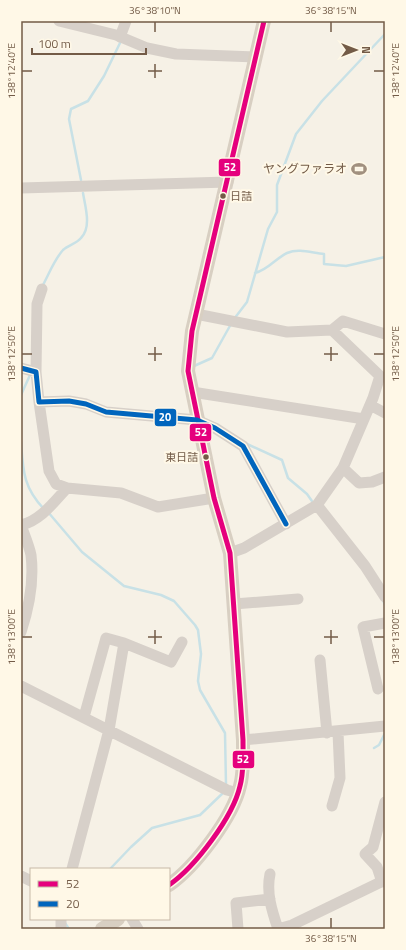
<svg xmlns="http://www.w3.org/2000/svg" width="406" height="950" font-family="'Titillium Web','Noto Sans JP',sans-serif">
<style>
.lines{fill:none;stroke-linecap:round;stroke-linejoin:round}
.stream{stroke:#c8e1e6;stroke-width:2.5}
.minor{stroke:#d7d0c9;stroke-width:11}
.major{stroke:#d8cfc2;stroke-width:14}
.bus-1-casing{stroke:#fff8e7;stroke-width:8}
.bus-2-casing{stroke:#fff8e7;stroke-width:8}
.bus-1{stroke:#e5007d;stroke-width:5}
.bus-2{stroke:#0065bd;stroke-width:5}
.ticks{fill:none;stroke:#735b47;stroke-width:1.5}
.bus-dot{fill:#735b47;stroke:#fff8e7;stroke-width:1.5}
.labels{text-anchor:middle;stroke-width:4;stroke-linejoin:round;paint-order:stroke}
.bus-label{font-size:11px;fill:#735b47;stroke:#fff8e7;text-anchor:start}
.poi-label{font-size:12px;fill:#735b47;stroke:#fff8e7;text-anchor:end}
.line-badge{stroke:#fff8e7;stroke-width:1.5}
.badge-label{font-size:11px;text-anchor:middle;font-weight:bold;fill:#fff}
.neatline{fill:none;stroke:#735b47;stroke-width:1.5}
.ticks-label{font-size:10px;text-anchor:middle;fill:#735b47}
</style>
<rect width="100%" height="100%" fill="#f6f1e6"/>
<g class="lines">
<path class="stream" d="M 81,180 L 69,119 L 71,109 L 88,101 L 104,76 L 120,43
M 255,273 C 268,270 276,258 287,253 C 299,248 312,253 324,254 L 324,264 L 346,266 L 385,257
M 43,285 C 49,274 54,260 63,250 C 68,245 76,244 81,238 C 92,227 85,206 83,193
M 234,319 L 247,302 L 268,229 L 277,212 L 277,185 L 296,134 L 322,101 L 385,34
M 194,366 L 212,358 L 231,324
M 21,395 L 30,375
M 21,442 C 23,470 23,487 44,509
M 247,444 L 282,460 L 288,478 L 307,494 L 314,504
M 48,512 L 82,552 L 124,586 L 161,595 L 174,601 L 195,625 L 198,630 L 201,654 L 198,681 L 200,690 L 225,733 L 226,785
M 383,600 L 385,605
M 374,748 L 379,745 L 385,733
M 110,869 L 131,847 L 152,828 L 200,815 L 224,792
M 65,923 L 69,929
M 21,928 L 22,929"/>
<path class="minor" d="M 59,21 L 116,35 L 147,48 L 176,54 L 256,57
M 120,37 L 126,21
M 21,188 L 228,182
M 196,314 L 287,332 L 332,330 L 343,321 L 385,334
M 21,368 L 36,372 L 39,402 L 69,401 L 86,404 L 106,412 L 197,420 L 215,428 L 243,446 L 286,524
M 36,372 L 37,304 L 42,289
M 192,392 L 364,419
M 39,402 L 49,471 L 56,484 L 67,488
M 370,405 L 385,413
M 343,468 L 359,483 L 372,482 L 385,477
M 317,505 L 365,566 L 385,597
M 21,525 C 40,521 54,502 67,488 L 121,493 L 158,507 L 214,498
M 21,525 C 24,534 29,545 31,555 C 34,580 29,608 21,632
M 230,553 L 244,548 L 317,505 L 343,468 L 373,398 L 380,376 L 332,330
M 234,604 L 298,599
M 124,643 L 171,662 L 182,642
M 320,660 L 327,733
M 21,686 L 227,790 L 238,793
M 378,689 L 363,627 L 385,623
M 243,740 L 385,726
M 332,806 L 340,778 L 338,732
M 72,869 L 109,730 L 124,643 L 106,638 L 84,717
M 270,874 C 266,893 272,911 278,929
M 21,876 L 31,881
M 382,882 L 377,867 L 365,854 L 373,847 L 385,802
M 61,919 L 61,929
M 132,919 L 138,929
M 238,929 L 236,903 L 270,899
M 278,929 L 292,925 L 385,880"/>
<path class="major" d="M 169,885 C 195,867 233,817 240,786 C 244,772 243,755 243,740 L 230,553 L 214,498 L 188,371 L 192,331 L 264,21
M 102,929 L 118,919"/>
<defs>
<path id="bus-1" d="M 169,885 C 195,867 233,817 240,786 C 244,772 243,755 243,740 L 230,553 L 214,498 L 188,371 L 192,331 L 264,21"/>
<path id="bus-2" d="M 21,368 L 36,372 L 39,402 L 69,401 L 86,404 L 106,412 L 197,420 L 215,428 L 243,446 L 286,524"/>
</defs>
<use href="#bus-1" class="bus-1-casing"/>
<use href="#bus-2" class="bus-2-casing"/>
<use href="#bus-1" class="bus-1"/>
<use href="#bus-2" class="bus-2"/>
</g>
<path class="ticks" d="M 155,22 L 155,32M 331,22 L 331,32M 155,64 L 155,78M 22,71 L 32,71M 148,71 L 162,71M 374,71 L 384,71M 155,347 L 155,361M 331,347 L 331,361M 22,354 L 32,354M 148,354 L 162,354M 324,354 L 338,354M 374,354 L 384,354M 155,630 L 155,644M 331,630 L 331,644M 22,637 L 32,637M 148,637 L 162,637M 324,637 L 338,637M 374,637 L 384,637M 331,918 L 331,928"/>
<defs>
<symbol id="stadium-bare" viewBox="-9 -9 18 18"><path d="M0-5a6.5 5 0 1 0 0 10a6.5 5 0 1 0 0-10ZM-3.5-1.8h7v3.6h-7Z" fill="#a1907f" stroke="#fff8e7" stroke-width="2.5" paint-order="stroke"/></symbol>
</defs>
<g fill-rule="evenodd">
<use href="#stadium-bare" x="348" y="158" width="22" height="22"/>
</g>
<g class="bus-dot">
<circle cx="223" cy="196" r="3.5"/>
<circle cx="206" cy="457" r="3.5"/>
</g>
<g class="labels">
<g class="bus-label">
<text x="230" y="200">日詰</text>
<text x="198" y="461" text-anchor="end">東日詰</text>
</g>
<g class="poi-label">
<text x="347" y="173">ヤングファラオ</text>
</g>
</g>
<g class="line-badge">
<rect x="218" y="158" width="23" height="19" rx="4" fill="#e5007d"/>
<rect x="154" y="408" width="23" height="19" rx="4" fill="#0065bd"/>
<rect x="189" y="423" width="23" height="19" rx="4" fill="#e5007d"/>
<rect x="232" y="750" width="23" height="19" rx="4" fill="#e5007d"/>
</g>
<g class="badge-label">
<text x="230" y="171">52</text>
<text x="165" y="421">20</text>
<text x="201" y="436">52</text>
<text x="243" y="763">52</text>
</g>
<rect width="406" height="950" fill="none" stroke="#fff8e7" stroke-width="44"/>
<rect x="30" y="868" width="140" height="52" fill="#fff8e7" stroke="#c7b9a7"/>
<rect x="38" y="881" width="20" height="6" fill="#e5007d" stroke="#c7b9a7"/>
<text x="66" y="888" font-size="12" fill="#735b47">52</text>
<rect x="38" y="901" width="20" height="6" fill="#0065bd" stroke="#c7b9a7"/>
<text x="66" y="908" font-size="12" fill="#735b47">20</text>
<g transform="translate(356 50) rotate(90)" stroke="#fff8e7" stroke-width="3" paint-order="stroke">
<path d="M0-3L7 15L0 10L-7 15Z" fill="#735b47"/>
<text y="-6" font-size="11" font-weight="bold" text-anchor="middle" fill="#735b47">N</text>
</g>
<path d="M32 48v6h114v-6" fill="none" stroke="#735b47" stroke-width="2"/>
<text x="38" y="48" font-size="12" fill="#735b47" stroke="#fff8e7" stroke-width="3" paint-order="stroke">100 m</text>
<rect x="22" y="22" width="362" height="906" class="neatline"/>
<g class="ticks-label">
<text x="155" y="14">36°38'10"N</text>
<text x="331" y="14">36°38'15"N</text>
<text transform="translate(395 71) rotate(-90)" y="4">138°12'40"E</text>
<text transform="translate(11 71) rotate(-90)" y="4">138°12'40"E</text>
<text transform="translate(11 354) rotate(-90)" y="4">138°12'50"E</text>
<text transform="translate(395 354) rotate(-90)" y="4">138°12'50"E</text>
<text transform="translate(11 637) rotate(-90)" y="4">138°13'00"E</text>
<text transform="translate(395 637) rotate(-90)" y="4">138°13'00"E</text>
<text x="331" y="942">36°38'15"N</text>
</g>
</svg>
